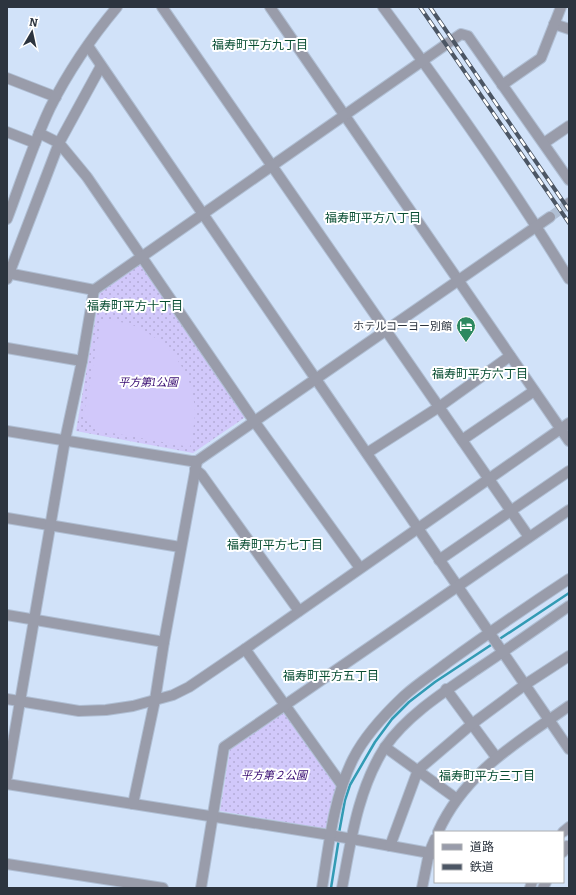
<svg xmlns="http://www.w3.org/2000/svg" width="576" height="895" font-family="Bitter,'Noto Sans JP',serif">
  <defs>
    <pattern id="grass-dots" width="8" height="8" patternUnits="userSpaceOnUse"><rect width="8" height="8" fill="#d1c8fa"/><path d="M2 2h.1M6 6h.1" fill="none" stroke="#b4acd7" stroke-width="1.8" stroke-linecap="round"/></pattern>
  </defs>
  <rect width="100%" height="100%" fill="#d1e2f9"/>
  <g fill="url(#grass-dots)">
    <polygon points="141,263 247,416 193,453 76,431 100,292"/>
    <polygon points="285,712 338,786 332,804 326,829 220,811 230,749"/>
  </g>
  <path fill="#d1c8fa" d="M102,319C113,321 126,322 137,327C171,344 193,372 195,411C195,423 192,435 190,447L96,430L87,422L84,413Z"/>
  <g fill="none" stroke-linecap="round" stroke-linejoin="round">
    <g stroke="#329bb4" stroke-width="2.5">
      <polyline points="498,640 569,593"/>
      <polyline points="339,833 345,800 350,785 375,742 392,719 409,702 435,682 494,643"/>
      <polyline points="331,888 339,838"/>
    </g>
    <polyline stroke="#b0bfd4" stroke-width="10" stroke-dasharray="10 5" stroke-linecap="butt" points="550,217 568,204"/>
    <g stroke="#b0bfd4" stroke-width="12">
      <g id="minor">
        <polyline points="162,7 529,537"/>
        <polyline points="270,7 569,441"/>
        <path d="M383,7C448,95 512,185 569,279"/>
        <polyline points="554,24 569,29"/>
        <path d="M88,46C247,281 410,514 569,749"/>
        <polyline points="7,78 56,97"/>
        <polyline points="502,85 541,58 561,7"/>
        <polyline points="7,132 35,143"/>
        <polyline points="39,133 59,143 87,177 254,421 360,568"/>
        <polyline points="544,143 569,126"/>
        <polyline points="568,204 569,203"/>
        <path d="M7,219C21,182 33,144 50,108C68,72 91,38 117,7"/>
        <polyline points="7,273 94,290 461,34 468,36 569,180"/>
        <polyline points="7,279 59,143 101,66"/>
        <polyline points="7,348 82,361"/>
        <polyline points="7,431 191,461 197,461 550,217"/>
        <polyline points="462,440 534,391"/>
        <polyline points="367,453 439,407 510,356"/>
        <polyline points="195,469 201,474 299,611"/>
        <polyline points="7,518 180,547"/>
        <polyline points="439,560 569,471"/>
        <polyline points="7,615 164,642"/>
        <polyline points="245,649 342,785"/>
        <polyline points="446,689 496,757"/>
        <polyline points="7,699 79,711 106,710 133,706 173,695 189,687 245,649 569,423"/>
        <polyline points="385,747 457,799"/>
        <polyline points="7,777 65,440 82,361 94,290"/>
        <polyline points="7,784 330,835 435,854"/>
        <polyline points="133,804 155,700 164,642 197,461"/>
        <path d="M438,832C465,772 518,742 569,706"/>
        <polyline points="563,832 569,827"/>
        <polyline points="390,846 418,770 472,724 526,684 569,656"/>
        <polyline points="563,852 567,846 569,849"/>
        <polyline points="7,864 163,888"/>
        <polyline points="201,888 224,747 569,510"/>
        <path d="M322,888C329,845 333,799 353,759C364,737 386,713 404,696C417,684 433,674 447,663C487,634 528,606 569,579"/>
        <path d="M342,888C351,840 358,789 385,747C408,714 447,690 479,668C509,648 539,627 569,606"/>
        <polyline points="422,888 429,853 435,839"/>
        <polyline points="530,888 532,882"/>
        <polyline points="543,888 546,882"/>
      </g>
    </g>
    <use href="#minor" stroke="#999caa" stroke-width="10"/>
    <g stroke="#4c5664" stroke-width="4">
      <g id="rail">
        <polyline points="420,7 569,223"/>
        <polyline points="430,7 569,210"/>
      </g>
    </g>
    <use href="#rail" stroke="#fff" stroke-width="2.5" stroke-dasharray="8" stroke-linecap="butt"/>
  </g>
  <defs>
    <g id="hotel-pin" transform="scale(1)"><path d="M0 17L-7.5 6A9.5 9.5 0 1 1 7.5 6Z" fill="#2d8960" stroke="#fff"/><path d="M-6-4.5h1.5V1H6V5H4.5V3h-9V5H-6ZM-4 0a1.8 1.8 0 1 1 3.6 0ZM.5 0V-2.5h3Q6-2.5 6 0Z" fill="#fff"/></g>
  </defs>
  <g fill-rule="evenodd">
    <use href="#hotel-pin" x="466" y="326"/>
  </g>
  <g text-anchor="middle" dominant-baseline="central" stroke-width="4" stroke-linejoin="round" paint-order="stroke">
    <g font-size="11" fill="#2c343f" stroke="#fff" text-anchor="end">
      <text x="452" y="326">ホテルコーヨー別館</text>
    </g>
    <g font-size="11" font-style="italic" fill="#360971" stroke="#fff">
      <text x="148" y="382">平方第1公園</text>
      <text x="274" y="775">平方第２公園</text>
    </g>
    <g font-size="12" fill="#094e33" stroke="#fff">
      <text x="260" y="45">福寿町平方九丁目</text>
      <text x="373" y="218">福寿町平方八丁目</text>
      <text x="135" y="306">福寿町平方十丁目</text>
      <text x="480" y="374">福寿町平方六丁目</text>
      <text x="275" y="545">福寿町平方七丁目</text>
      <text x="331" y="676">福寿町平方五丁目</text>
      <text x="487" y="776">福寿町平方三丁目</text>
    </g>
  </g>
  <rect width="576" height="895" fill="none" stroke="#2c343f" stroke-width="16"/>
  <rect x="434" y="831" width="130" height="52" fill="#ffffff" stroke="#abaeb2"/>
  <rect x="442" y="844" width="20" height="6" fill="#999caa" stroke="#abaeb2"/>
  <text x="470" y="851" font-size="12" fill="#2c343f">道路</text>
  <rect x="442" y="864" width="20" height="6" fill="#4c5664" stroke="#abaeb2"/>
  <text x="470" y="871" font-size="12" fill="#2c343f">鉄道</text>
  <g transform="translate(32 32) rotate(9)" stroke="#ffffff" stroke-width="3" paint-order="stroke">
  <path d="M0-3L7 15L0 10L-7 15Z" fill="#2c343f"/>
  <text y="-6" font-size="11" font-weight="bold" text-anchor="middle" fill="#2c343f">N</text>
  </g>
</svg>
